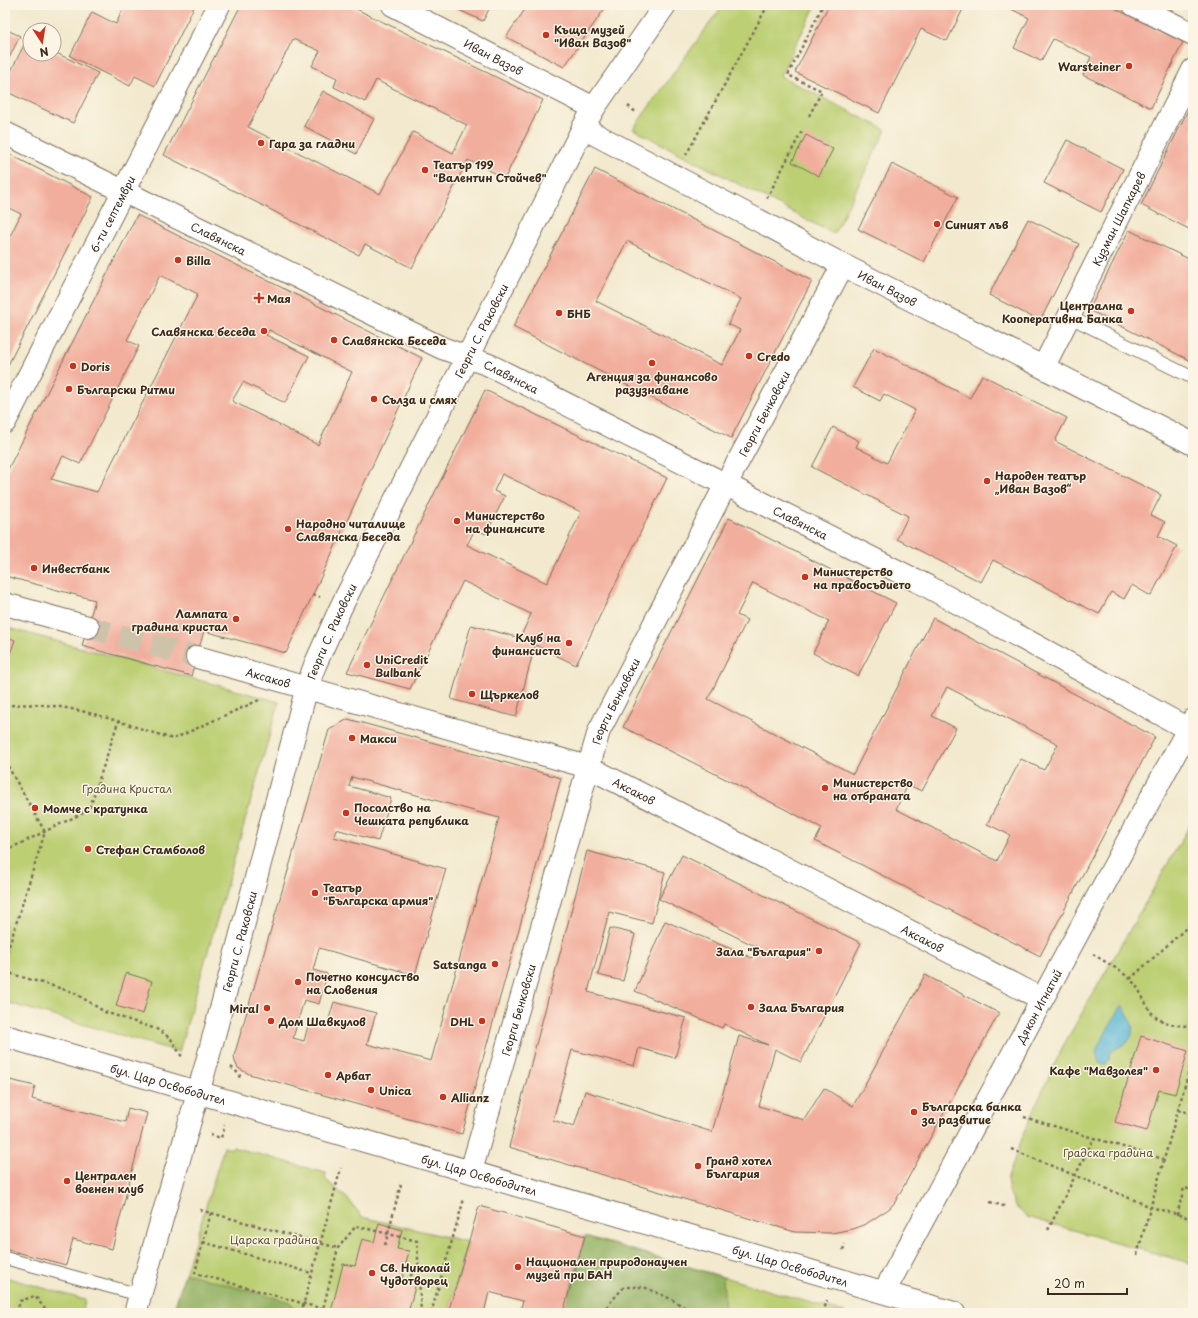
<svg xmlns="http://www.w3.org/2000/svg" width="1198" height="1318" font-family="'Playpen Sans',sans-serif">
  <rect width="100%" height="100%" fill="#fcf5e5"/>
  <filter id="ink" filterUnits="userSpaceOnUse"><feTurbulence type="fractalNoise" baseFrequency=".025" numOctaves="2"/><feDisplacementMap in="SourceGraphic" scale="8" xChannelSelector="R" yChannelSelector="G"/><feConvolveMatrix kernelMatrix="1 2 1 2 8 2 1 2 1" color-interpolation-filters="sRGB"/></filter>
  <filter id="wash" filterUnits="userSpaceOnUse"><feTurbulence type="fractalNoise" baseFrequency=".012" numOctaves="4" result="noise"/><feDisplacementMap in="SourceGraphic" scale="16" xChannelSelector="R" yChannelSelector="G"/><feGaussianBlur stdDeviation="0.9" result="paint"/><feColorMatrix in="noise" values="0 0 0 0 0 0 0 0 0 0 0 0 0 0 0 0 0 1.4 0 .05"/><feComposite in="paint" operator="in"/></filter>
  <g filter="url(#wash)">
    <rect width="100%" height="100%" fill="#f2e9ce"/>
    <g fill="#bccf73" stroke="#7c7c48">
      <polygon points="723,5 816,5 780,76 886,130 834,234 633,129"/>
      <polygon points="5,627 279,702 179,1052 5,1002"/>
      <polygon points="1193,820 1193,1264 1027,1217 1015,1206 1009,1192 1007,1179 1027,1125 1063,1046"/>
      <polygon points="224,1147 232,1149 233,1147 326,1173 325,1179 349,1200 362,1217 468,1242 448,1313 173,1313"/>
      <polygon points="585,1236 845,1313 563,1313"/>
      <polygon points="5,1277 85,1300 82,1313 5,1313"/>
    </g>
    <g fill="#95b265" stroke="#686e42">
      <polygon points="585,1236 723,1277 725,1313 563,1313"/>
      <polygon points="185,1273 290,1302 296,1311 315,1310 323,1313 173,1313"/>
    </g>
    <path fill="#58b6d6" stroke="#4a707a" d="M1122,1005C1129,1015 1138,1031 1128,1041C1123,1046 1116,1048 1111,1052L1109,1060L1106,1064L1099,1063L1096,1052L1099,1044Z"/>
    <g id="blocks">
      <g fill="#f2ae9d" fill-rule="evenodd">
        <polygon points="125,5 195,5 155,86 135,76 130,86 70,56 92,12 116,24"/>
        <path d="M241,5H348L543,100L505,178L468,160L412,268L365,244L359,255L164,155ZM293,39L320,51L312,66L337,78L334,87L365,102L376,80L467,125L453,153L413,132L380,194L248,127Z"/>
        <polygon points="448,5 491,5 483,21"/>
        <polygon points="528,5 607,5 564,67 506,37"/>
        <polygon points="829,5 965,5 947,41 921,29 879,113 795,72"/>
        <polygon points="1003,5 1108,5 1183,42 1151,108 1083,75 1091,57 1053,39 1041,61 1014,48 1029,18"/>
        <polygon points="5,29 20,36 5,66"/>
        <polygon points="27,39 30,40 30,54 54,54 54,52 98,73 73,123 5,91 5,83"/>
        <polygon points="323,91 374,119 356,154 304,126"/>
        <polygon points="1193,100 1193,221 1189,229 1141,205"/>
        <polygon points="806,135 833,149 819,176 792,162"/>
        <polygon points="1067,140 1123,169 1101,212 1044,183"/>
        <polygon points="5,152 93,197 5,371 5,246 21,214 5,206"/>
        <polygon points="892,164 958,197 924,262 858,229"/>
        <path d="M595,169L812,281L731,438L513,327ZM627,241L741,299L728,324L740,330L722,365L596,301Z"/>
        <path d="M137,215L422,358L286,653L204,631L191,676L82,646L95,600L5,576V475ZM160,275L198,294L97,492L51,479L63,456L80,464L139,346L127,340ZM269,330L352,372L318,445L232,401L243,382L285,403L309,356L266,335Z"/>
        <polygon points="1028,219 1079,244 1040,321 989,295"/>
        <polygon points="1129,230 1193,261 1193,362 1089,310"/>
        <polygon points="874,348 970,398 982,375 1067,418 1055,441 1161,495 1151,515 1165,522 1158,536 1177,546 1151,596 1132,585 1124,599 1111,592 1099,614 993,560 981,582 897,539 908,516 812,467 833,427 859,441 856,447 887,463 915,410 884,394 880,401 853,387"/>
        <path d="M485,390L667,478L576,665L535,645L516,717L451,699L471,625L520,638L531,614L463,581L410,689L347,672ZM502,474L581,512L547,583L467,545L475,529L486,534L505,496L494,491Z"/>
        <path d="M729,518L896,603L858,676L813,653L829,621L753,583L737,615L747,620L708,699L853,774L933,618L1155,737L1040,956L815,841L822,828L623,727ZM947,687L1058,744L1044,770L1021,759L987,824L1010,835L997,861L896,809L908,785L922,791L956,728L932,716Z"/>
        <polygon points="5,636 15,640 5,667"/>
        <path d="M348,719L561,778L462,1134L249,1074L238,1068L235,1062L234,1056L329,730ZM352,777L499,818L431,1061L367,1044L376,1013L334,1002L327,1026L309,1022L304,1041L293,1038L304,1000L319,1004L327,974L313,970L319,948L415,975L446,869L334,837L336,829L378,841L391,798L349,786Z"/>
        <polygon points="587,851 665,872 652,923 609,912 588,992 686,1018 675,1058 639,1048 634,1066 572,1050 553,1120 574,1127 585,1091 712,1132 739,1036 768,1045 724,1024 722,1028 635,991 665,921 752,958 757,947 659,899 682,855 861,943 801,1062 775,1049 759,1106 804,1120 824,1088 853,1106 925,975 999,1013 895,1202 890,1208 866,1224 852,1229 832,1233 795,1232 509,1147"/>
        <polygon points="610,928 635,934 623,981 598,975"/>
        <polygon points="126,973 152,981 143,1014 116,1006"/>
        <polygon points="1141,1036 1188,1051 1175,1094 1159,1090 1147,1131 1115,1122"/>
        <polygon points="10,1080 35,1086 32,1099 125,1122 128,1108 147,1113 112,1249 73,1239 66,1265 5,1249 5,1100"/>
        <polygon points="479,1206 585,1236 563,1313 519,1313 523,1301 489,1292 484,1313 448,1313"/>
        <polygon points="379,1223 402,1230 397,1249 409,1251 402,1280 416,1283 408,1313 331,1312 343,1264 355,1266 362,1239 374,1242"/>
      </g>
    </g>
  </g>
  <g filter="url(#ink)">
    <use href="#blocks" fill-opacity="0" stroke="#7b6d5c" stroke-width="1"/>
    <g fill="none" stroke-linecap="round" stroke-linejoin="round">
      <polyline stroke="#cdc3ab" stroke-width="22" stroke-dasharray="22 11" stroke-linecap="butt" points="88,627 197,657"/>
      <g stroke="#7b6d5c" stroke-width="14">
        <g id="lane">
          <polyline points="1068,316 1193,378"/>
          <polyline points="5,1258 140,1295"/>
        </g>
      </g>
      <g stroke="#7b6d5c" stroke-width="24">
        <g id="street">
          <path id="s1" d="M393,5L594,108"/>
          <polyline points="1134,5 1193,34"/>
          <path id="s2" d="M583,128L843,265L1193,444"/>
          <path id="s3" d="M5,133L442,348L489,365L927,586L1188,729"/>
          <path id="s4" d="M1044,366L1193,70"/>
          <path id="s5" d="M5,422L219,5"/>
          <polyline points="5,604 88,627"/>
          <path id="s6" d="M197,657L588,767L1042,999"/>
          <path id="s7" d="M471,1171L599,731L726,484L843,265"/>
          <path id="s8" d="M884,1292L1193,720"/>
        </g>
      </g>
      <g stroke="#7b6d5c" stroke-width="24">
        <g id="secondary">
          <path id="s9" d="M5,1036L954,1313"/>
          <path id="s10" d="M135,1313L206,1065L307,687L315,665L341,607L583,128L594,108L665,5"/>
        </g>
      </g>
      <g stroke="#7b6d5c" stroke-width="2.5" stroke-dasharray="3 3" stroke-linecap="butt">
        <polyline points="628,106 637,113"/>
        <polyline points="809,116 822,91 788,75 823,5"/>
        <polyline points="686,155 768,5"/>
        <polyline points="767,198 803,129"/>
        <polyline points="313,595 320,597"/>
        <path d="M5,706C62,698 118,722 173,739L259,700"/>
        <polyline points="5,761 45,832 5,959"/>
        <polyline points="5,851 89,810 118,722"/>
        <path d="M1093,954C1105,962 1119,969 1129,978C1139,987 1143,999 1149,1009C1157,1024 1178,1026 1193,1026"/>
        <polyline points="5,972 73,992 105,1012 159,1030 171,1039 182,1057"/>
        <polyline points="1130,979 1193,922"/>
        <polyline points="231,1067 240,1075 238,1079"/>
        <polyline points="1178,1110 1193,1114"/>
        <polyline points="1024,1117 1163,1159"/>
        <polyline points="210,1135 221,1138 225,1125"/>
        <polyline points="1011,1149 1151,1207 1193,1219"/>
        <polyline points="990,1202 1007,1207"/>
        <polyline points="200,1210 338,1248"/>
        <polyline points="211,1213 203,1242 311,1273"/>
        <polyline points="1177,1215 1184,1188 1193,1190"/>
        <polyline points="1048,1230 1094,1138"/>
        <polyline points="203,1242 195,1273 323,1309"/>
        <polyline points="385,1245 401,1184"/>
        <polyline points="843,1250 845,1244"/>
        <polyline points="1137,1255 1193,1057"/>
        <polyline points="407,1281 418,1265"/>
        <polyline points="17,1313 20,1301 35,1296 45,1309 44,1313"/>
        <polyline points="301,1313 341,1168"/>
        <polyline points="324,1313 323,1309 338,1248 356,1226 417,1241 421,1313"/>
        <polyline points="431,1313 464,1199"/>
        <polyline points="604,1313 607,1306 624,1287 644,1287 671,1299 694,1313"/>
        <polyline points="823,1313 827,1300"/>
      </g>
      <use href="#lane" stroke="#fff" stroke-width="12"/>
      <use href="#street" stroke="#fff" stroke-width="22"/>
      <use href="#secondary" stroke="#fff" stroke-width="22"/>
    </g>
  </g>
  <g fill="#c8321e" stroke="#fcf5e5" stroke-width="1.5">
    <circle cx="546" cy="35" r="4"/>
    <circle cx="1129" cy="66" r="4"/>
    <circle cx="261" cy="143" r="4"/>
    <circle cx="425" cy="170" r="4"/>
    <circle cx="937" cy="224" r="4"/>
    <circle cx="178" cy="260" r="4"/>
    <path d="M257 292h4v4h4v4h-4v4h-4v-4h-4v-4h4z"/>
    <circle cx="1131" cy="311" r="4"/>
    <circle cx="559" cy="313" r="4"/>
    <circle cx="264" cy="331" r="4"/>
    <circle cx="334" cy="340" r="4"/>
    <circle cx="749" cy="356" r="4"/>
    <circle cx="652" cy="363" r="4"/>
    <circle cx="73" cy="366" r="4"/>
    <circle cx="69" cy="389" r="4"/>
    <circle cx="374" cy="399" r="4"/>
    <circle cx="987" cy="481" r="4"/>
    <circle cx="457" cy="521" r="4"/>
    <circle cx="288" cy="529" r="4"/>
    <circle cx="34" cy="568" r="4"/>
    <circle cx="805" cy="577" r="4"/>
    <circle cx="236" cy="619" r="4"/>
    <circle cx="569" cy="643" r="4"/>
    <circle cx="367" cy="665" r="4"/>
    <circle cx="472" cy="694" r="4"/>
    <circle cx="352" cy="738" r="4"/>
    <circle cx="825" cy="788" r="4"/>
    <circle cx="35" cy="808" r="4"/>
    <circle cx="346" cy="813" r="4"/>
    <circle cx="88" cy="849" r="4"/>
    <circle cx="315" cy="893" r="4"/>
    <circle cx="819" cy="951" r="4"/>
    <circle cx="495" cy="964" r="4"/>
    <circle cx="298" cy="982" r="4"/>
    <circle cx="751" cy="1007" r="4"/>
    <circle cx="267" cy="1008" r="4"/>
    <circle cx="271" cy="1021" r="4"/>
    <circle cx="482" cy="1021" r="4"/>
    <circle cx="1156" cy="1070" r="4"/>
    <circle cx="328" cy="1075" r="4"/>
    <circle cx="371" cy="1090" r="4"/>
    <circle cx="443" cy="1097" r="4"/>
    <circle cx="914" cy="1112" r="4"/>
    <circle cx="698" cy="1166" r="4"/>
    <circle cx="67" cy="1181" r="4"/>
    <circle cx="518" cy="1267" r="4"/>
    <circle cx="372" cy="1273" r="4"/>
  </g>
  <g text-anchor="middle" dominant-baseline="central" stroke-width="3" stroke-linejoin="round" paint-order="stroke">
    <g font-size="11" font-weight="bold" fill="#3b2a1e" stroke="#fcf5e5" text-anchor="start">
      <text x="554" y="29">Къща музей<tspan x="554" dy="13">"Иван Вазов"</tspan></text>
      <text x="1121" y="66" text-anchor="end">Warsteiner</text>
      <text x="269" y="143">Гара за гладни</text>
      <text x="433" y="164">Театър 199<tspan x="433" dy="13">"Валентин Стойчев"</tspan></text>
      <text x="945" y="224">Синият лъв</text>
      <text x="186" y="260">Billa</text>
      <text x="267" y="298">Мая</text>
      <text x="1123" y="305" text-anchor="end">Централна<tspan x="1123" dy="13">Кооперативна Банка</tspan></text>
      <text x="567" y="313">БНБ</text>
      <text x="256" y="331" text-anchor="end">Славянска беседа</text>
      <text x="342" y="340">Славянска Беседа</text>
      <text x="757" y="356">Credo</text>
      <text x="81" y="366">Doris</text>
      <text x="652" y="376" text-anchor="middle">Агенция за финансово<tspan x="652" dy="13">разузнаване</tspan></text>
      <text x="77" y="389">Български Ритми</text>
      <text x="382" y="399">Сълза и смях</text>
      <text x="995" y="475">Народен театър<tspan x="995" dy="13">„Иван Вазов“</tspan></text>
      <text x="465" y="515">Министерство<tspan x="465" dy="13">на финансите</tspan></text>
      <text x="296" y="523">Народно читалище<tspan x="296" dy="13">Славянска Беседа</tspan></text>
      <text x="42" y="568">Инвестбанк</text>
      <text x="813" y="571">Министерство<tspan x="813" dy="13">на правосъдието</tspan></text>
      <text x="228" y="613" text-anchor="end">Лампата<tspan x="228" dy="13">градина кристал</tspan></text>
      <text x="561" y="637" text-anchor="end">Клуб на<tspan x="561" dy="13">финансиста</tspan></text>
      <text x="375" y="659">UniCredit<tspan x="375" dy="13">Bulbank</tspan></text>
      <text x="480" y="694">Щъркелов</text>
      <text x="360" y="738">Макси</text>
      <text x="833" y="782">Министерство<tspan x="833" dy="13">на отбраната</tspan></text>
      <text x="354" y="807">Посолство на<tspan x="354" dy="13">Чешката република</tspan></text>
      <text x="43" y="808">Mомче с кратунка</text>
      <text x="96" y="849">Стефан Стамболов</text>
      <text x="323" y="887">Театър<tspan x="323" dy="13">"Българска армия"</tspan></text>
      <text x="811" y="951" text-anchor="end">Зала "България"</text>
      <text x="487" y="964" text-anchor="end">Satsanga</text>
      <text x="306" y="976">Почетно консулство<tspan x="306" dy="13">на Словения</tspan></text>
      <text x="759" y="1007">Зала България</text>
      <text x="259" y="1008" text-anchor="end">Miral</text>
      <text x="279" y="1021">Дом Шавкулов</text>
      <text x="474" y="1021" text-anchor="end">DHL</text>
      <text x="1148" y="1070" text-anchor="end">Кафе "Мавзолея"</text>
      <text x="336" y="1075">Арбат</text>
      <text x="379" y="1090">Unica</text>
      <text x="451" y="1097">Allianz</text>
      <text x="922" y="1106">Българска банка<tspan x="922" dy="13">за развитие</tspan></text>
      <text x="706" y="1160">Гранд хотел<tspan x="706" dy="13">България</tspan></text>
      <text x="75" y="1175">Централен<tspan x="75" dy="13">военен клуб</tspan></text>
      <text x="526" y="1261">Национален природонаучен<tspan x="526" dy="13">музей при БАН</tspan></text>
      <text x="380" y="1267">Св. Николай<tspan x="380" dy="13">Чудотворец</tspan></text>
    </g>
    <g font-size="11" fill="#3b2a1e" stroke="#fcf5e5">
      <text stroke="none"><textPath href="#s1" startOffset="113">Иван Вазов</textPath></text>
      <text stroke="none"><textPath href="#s5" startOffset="234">6-ти септември</textPath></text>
      <text stroke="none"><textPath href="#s4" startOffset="165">Кузман Шапкарев</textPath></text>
      <text stroke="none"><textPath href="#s3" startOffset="238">Славянска</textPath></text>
      <text stroke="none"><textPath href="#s2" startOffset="344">Иван Вазов</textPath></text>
      <text stroke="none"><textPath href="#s10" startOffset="1046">Георги С. Раковски</textPath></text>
      <text stroke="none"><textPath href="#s3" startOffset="562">Славянска</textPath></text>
      <text stroke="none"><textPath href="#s7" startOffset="816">Георги Бенковски</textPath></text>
      <text stroke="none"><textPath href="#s3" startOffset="886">Славянска</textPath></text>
      <text stroke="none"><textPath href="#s10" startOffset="710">Георги С. Раковски</textPath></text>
      <text stroke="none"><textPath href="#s6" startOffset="74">Аксаков</textPath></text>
      <text stroke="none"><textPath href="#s7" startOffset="492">Георги Бенковски</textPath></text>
      <text stroke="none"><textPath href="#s6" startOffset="458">Аксаков</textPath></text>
      <text stroke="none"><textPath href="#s6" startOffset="782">Аксаков</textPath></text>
      <text stroke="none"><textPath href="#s10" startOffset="386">Георги С. Раковски</textPath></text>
      <text stroke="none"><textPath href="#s8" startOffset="325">Дякон Игнатий</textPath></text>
      <text stroke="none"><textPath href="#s7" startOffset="168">Георги Бенковски</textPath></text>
      <text stroke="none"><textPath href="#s9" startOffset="170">бул. Цар Освободител</textPath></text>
      <text stroke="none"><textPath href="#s9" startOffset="494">бул. Цар Освободител</textPath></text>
      <text stroke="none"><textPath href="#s9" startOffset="818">бул. Цар Освободител</textPath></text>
    </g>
    <g font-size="11" fill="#5b5333" stroke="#fcf5e5">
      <text x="127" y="788">Градина Кристал</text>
      <text x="1108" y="1152">Градска градина</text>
      <text x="274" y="1239">Царска градина</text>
    </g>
  </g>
  <rect width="1198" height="1318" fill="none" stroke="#fcf5e5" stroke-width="20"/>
  <g transform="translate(42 42) rotate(168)"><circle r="19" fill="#fcf5e5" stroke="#afa495"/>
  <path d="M0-3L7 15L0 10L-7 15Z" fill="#c8321e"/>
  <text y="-6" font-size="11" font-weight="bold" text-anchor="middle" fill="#3b2a1e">N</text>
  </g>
  <path d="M1048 1288v6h79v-6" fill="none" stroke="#3b2a1e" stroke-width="2"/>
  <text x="1054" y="1288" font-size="12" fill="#3b2a1e" stroke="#fcf5e5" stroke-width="3" paint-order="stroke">20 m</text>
</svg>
